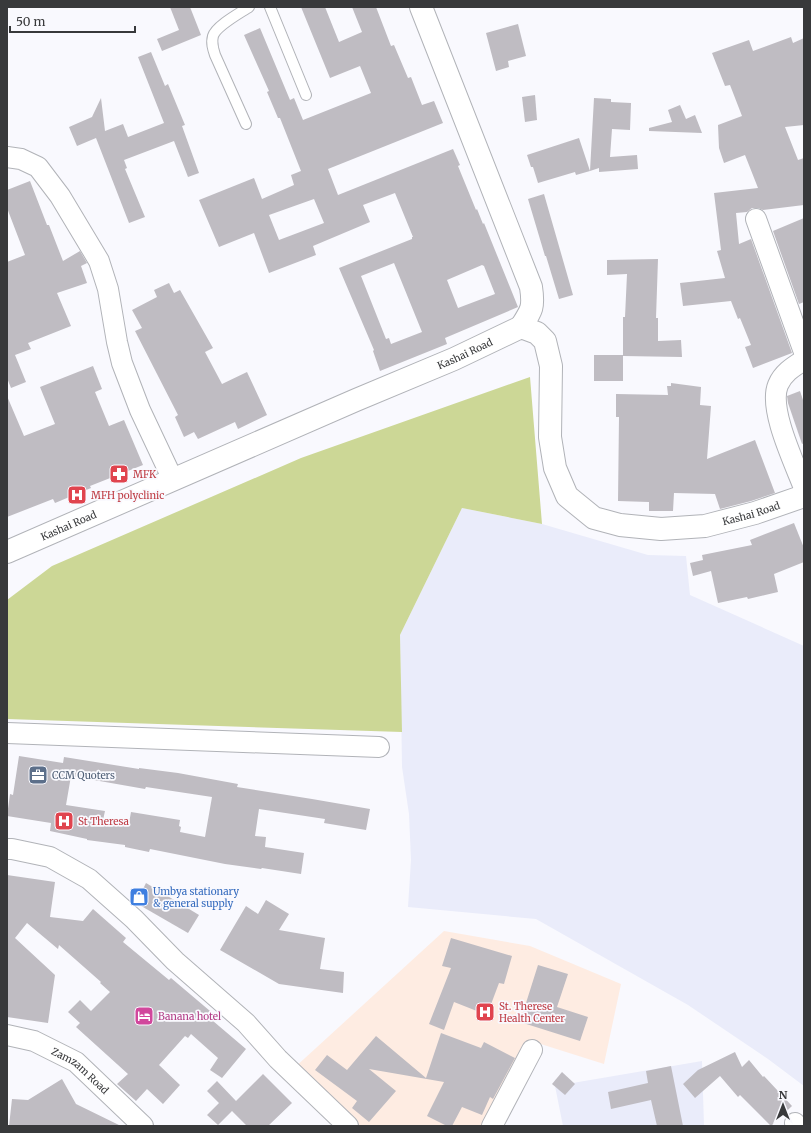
<svg xmlns="http://www.w3.org/2000/svg" width="811" height="1133" font-family="Merriweather,serif">
  <rect width="100%" height="100%" fill="#f9f9fe"/>
  <g fill="#eaecfa">
    <polygon points="462,508 542,524 648,555 686,556 690,595 804,646 804,1086 768,1059 688,1005 536,919 408,907 411,860 409,814 402,767 400,635"/>
    <polygon points="702,1061 704,1126 563,1126 555,1086"/>
  </g>
  <polygon fill="#feece2" points="444,931 530,946 621,984 604,1064 528,1040 499,1103 486,1126 355,1126 293,1069"/>
  <polygon fill="#ccd796" points="530,377 542,524 462,508 400,635 402,732 7,719 7,600 52,566 301,458"/>
  <g fill="#bfbcc2" fill-rule="evenodd">
    <polygon points="170,7 190,7 201,35 162,51 157,39 179,30"/>
    <path d="M301,7H325L339,42L362,32L352,7H376L391,46L394,45L408,78L411,77L422,105L434,101L443,123L328,169L338,195L453,149L460,165L458,166L476,210L477,209L483,224L484,223L518,307L445,338L447,344L380,371L373,351L374,350L339,268L412,239V237H413L395,193L363,205L370,222L313,246L316,255L269,273L254,233L219,247L199,200L254,178L262,199L294,185L291,175L301,171L280,118H278L267,92L269,91L244,35L260,28L290,100L294,98L303,120L371,93L360,66L330,78ZM314,199L324,223L279,240L269,215ZM394,263L422,332L391,344L389,338L386,339L361,276ZM482,265L484,266L495,294L458,308L447,280Z"/>
    <polygon points="518,24 526,56 508,61 509,67 496,71 486,33"/>
    <polygon points="791,37 793,43 804,38 804,125 785,127 798,160 804,158 804,205 763,210 758,208 752,208 747,212 736,213 739,244 751,239 792,353 753,368 745,347 751,345 740,318 738,319 731,301 683,306 680,283 725,278 717,251 721,250 714,193 758,188 745,155 724,163 719,148 718,125 742,116 730,85 725,86 712,53 749,40 753,51"/>
    <polygon points="151,52 165,86 168,84 185,125 182,126 199,173 188,177 174,141 124,160 127,168 125,169 145,217 129,223 96,138 77,146 69,127 92,117 101,98 105,131 123,124 128,137 164,123 138,57"/>
    <polygon points="535,95 537,120 525,122 522,97"/>
    <polygon points="594,98 611,99 611,102 631,103 630,130 612,129 610,157 637,155 638,169 599,172 599,168 590,171"/>
    <polygon points="680,105 686,119 695,115 702,133 649,131 649,128 672,122 668,110"/>
    <polygon points="579,138 590,171 576,175 575,172 538,183 533,167 531,167 527,155"/>
    <polygon points="30,181 47,225 49,225 63,261 80,251 87,263 81,266 87,283 57,293 71,326 28,343 31,349 15,355 26,382 11,388 7,378 7,262 25,255 7,208 7,190"/>
    <polygon points="544,194 573,295 559,299 546,256 545,256 528,199"/>
    <polygon points="804,218 804,302 799,304 773,231"/>
    <polygon points="658,259 656,318 658,318 658,341 681,340 682,357 623,356 623,317 625,317 627,274 607,275 607,260"/>
    <polygon points="169,283 174,293 180,290 213,348 205,352 222,384 247,372 267,415 238,429 235,422 198,439 194,432 184,437 175,417 178,415 135,331 142,328 132,310 157,297 154,290"/>
    <rect x="594" y="355" width="29" height="26"/>
    <polygon points="93,366 102,389 95,392 109,426 124,420 143,465 90,486 91,488 55,503 53,499 7,517 7,396 24,436 55,424 40,387"/>
    <polygon points="671,383 701,387 700,405 711,406 707,459 755,440 775,493 751,501 720,509 715,494 674,493 673,511 649,511 649,502 618,501 619,417 616,417 616,394 668,395 667,386 671,386"/>
    <polygon points="800,391 804,403 804,443 802,444 788,403 787,396"/>
    <polygon points="794,523 804,548 804,562 774,574 778,592 748,599 747,597 718,603 711,571 693,576 690,563 703,560 702,555 752,545 750,540"/>
    <path d="M19,756L63,763L64,757L139,769V768L178,773L238,784L237,787L312,799L370,809L366,830L324,823L325,819L259,809L255,836L266,837L265,847L304,853L301,874L262,868L261,869L225,864L150,849L149,852L125,847V845L87,840V839L50,831L51,823L7,816L10,794L13,795ZM71,776L145,789L146,787L212,797L205,837L180,832L181,827L179,826L180,820L131,812L129,823L103,820L105,811L66,805Z"/>
    <polygon points="7,875 55,882 50,917 83,921 93,909 126,938 123,942 169,980 171,978 210,1011 206,1015 246,1049 222,1078 210,1070 218,1058 191,1034 188,1038 185,1036 159,1065 180,1085 163,1104 147,1089 136,1101 117,1084 128,1074 76,1027 80,1023 68,1012 80,1000 91,1011 110,992 100,983 101,982 59,945 58,949 27,923 15,938 55,975 48,1023 7,1017"/>
    <polygon points="146,883 199,915 188,933 136,903"/>
    <polygon points="266,900 289,914 279,930 325,938 320,969 344,972 343,993 279,984 220,950 246,906 258,914"/>
    <polygon points="451,938 512,956 504,984 499,983 487,1015 454,1002 444,1030 429,1024 451,968 442,966"/>
    <polygon points="538,965 568,974 557,1007 588,1017 580,1041 520,1022"/>
    <polygon points="441,1033 481,1048 484,1042 515,1058 493,1099 490,1097 482,1115 462,1107 452,1126 447,1126 427,1116 444,1082 369,1069 396,1091 369,1122 352,1108 357,1101 315,1070 327,1055 347,1070 376,1036 426,1078"/>
    <polygon points="735,1052 742,1067 749,1060 763,1077 764,1076 792,1106 771,1126 740,1095 738,1097 720,1076 695,1098 683,1084 698,1070"/>
    <polygon points="671,1066 683,1126 657,1126 651,1100 611,1109 608,1092 648,1083 646,1071"/>
    <polygon points="562,1072 575,1084 565,1095 552,1084"/>
    <polygon points="263,1074 292,1103 268,1126 247,1126 232,1111 218,1125 207,1115 219,1103 207,1091 217,1081 236,1101"/>
    <polygon points="62,1079 76,1104 121,1126 9,1126 12,1099 28,1100"/>
  </g>
  <g fill="none" stroke-linecap="round" stroke-linejoin="round">
    <g stroke="#b1b3b8" stroke-width="12">
      <g id="service">
        <polyline points="270,7 306,95"/>
        <path d="M246,124L215,55C213,49 211,43 213,36C216,26 240,13 249,7"/>
      </g>
    </g>
    <g stroke="#b1b3b8" stroke-width="22">
      <g id="minor">
        <polyline points="7,157 21,159 38,167 60,196 99,261 108,289 117,342 122,363 140,410 173,480"/>
        <polyline points="756,219 804,352"/>
        <path d="M804,360C793,367 783,373 778,385C768,409 795,464 804,488"/>
        <polyline points="7,733 379,747"/>
        <polyline points="7,849 12,849 50,857 89,879 134,919 175,961 246,1023 278,1059 348,1126"/>
        <path id="s1" d="M7,1035L34,1041L76,1062L143,1126"/>
        <polyline points="795,1123 796,1126"/>
        <polyline points="492,1126 532,1050"/>
      </g>
    </g>
    <g stroke="#b1b3b8" stroke-width="24">
      <g id="tertiary">
        <path d="M421,7L531,287C534,307 532,310 521,327"/>
        <path id="s2" d="M7,552L356,400L454,359L521,327L537,333L545,341L551,366L550,437L555,468L567,496L594,518L620,525L661,529L705,526L755,513L804,496"/>
      </g>
    </g>
    <use href="#service" stroke="#fff" stroke-width="10"/>
    <use href="#minor" stroke="#fff" stroke-width="20"/>
    <use href="#tertiary" stroke="#fff" stroke-width="22"/>
  </g>
  <defs>
    <g id="pharmacy-square" transform="scale(1)"><rect x="-9" y="-9" width="18" height="18" rx="4" fill="#e0444e" stroke="#f9f9fe"/><path d="M-2-6h4v4h4v4h-4v4h-4v-4h-4v-4h4Z" fill="#fff"/></g>
    <g id="hospital-square" transform="scale(1)"><rect x="-9" y="-9" width="18" height="18" rx="4" fill="#e0444e" stroke="#f9f9fe"/><path d="M-5-5h3v3.5h4V-5h3V5h-3V1.5h-4V5h-3Z" fill="#fff"/></g>
    <g id="office-square" transform="scale(1)"><rect x="-9" y="-9" width="18" height="18" rx="4" fill="#5c6f8a" stroke="#f9f9fe"/><path d="M-6-3h4V-5.5h4V-3h4V5H-6ZM-1-4.5V-3h2v-1.5ZM-6 0V1H6V0Z" fill="#fff"/></g>
    <g id="shop-square" transform="scale(1)"><rect x="-9" y="-9" width="18" height="18" rx="4" fill="#3f7fe0" stroke="#f9f9fe"/><path d="M-5-2.5h2.3a2.7 3.5 0 0 1 5.4 0H5L5.5 6h-11ZM-1.5-2.5h3a1.5 2.3 0 0 0-3 0Z" fill="#fff"/></g>
    <g id="hotel-square" transform="scale(1)"><rect x="-9" y="-9" width="18" height="18" rx="4" fill="#d1479c" stroke="#f9f9fe"/><path d="M-6-4.5h1.5V1H6V5H4.5V3h-9V5H-6ZM-4 0a1.8 1.8 0 1 1 3.6 0ZM.5 0V-2.5h3Q6-2.5 6 0Z" fill="#fff"/></g>
  </defs>
  <g fill-rule="evenodd">
    <use href="#pharmacy-square" x="119" y="474"/>
    <use href="#hospital-square" x="77" y="495"/>
    <use href="#office-square" x="38" y="775"/>
    <use href="#hospital-square" x="64" y="821"/>
    <use href="#shop-square" x="139" y="897"/>
    <use href="#hospital-square" x="485" y="1012"/>
    <use href="#hotel-square" x="144" y="1016"/>
  </g>
  <g text-anchor="middle" dominant-baseline="central" stroke-width="3.5" stroke-linejoin="round" paint-order="stroke">
    <g font-size="10" fill="#38393b" stroke="#f9f9fe">
      <text stroke="none"><textPath href="#s2" startOffset="499">Kashai Road</textPath></text>
      <text stroke="none"><textPath href="#s2" startOffset="943">Kashai Road</textPath></text>
      <text stroke="none"><textPath href="#s2" startOffset="67">Kashai Road</textPath></text>
      <text stroke="none"><textPath href="#s1" startOffset="83">Zamzam Road</textPath></text>
    </g>
    <g font-size="10" fill="#be3a42" stroke="#f9f9fe" text-anchor="start">
      <text x="133" y="474">MFK</text>
      <text x="91" y="495">MFH polyclinic</text>
      <text x="78" y="821">St Theresa</text>
      <text x="499" y="1006">St. Therese<tspan x="499" dy="12">Health Center</tspan></text>
    </g>
    <g font-size="10" fill="#4e5e75" stroke="#f9f9fe" text-anchor="start">
      <text x="52" y="775">CCM Quoters</text>
    </g>
    <g font-size="10" fill="#366cbe" stroke="#f9f9fe" text-anchor="start">
      <text x="153" y="891">Umbya stationary<tspan x="153" dy="12">&amp; general supply</tspan></text>
    </g>
    <g font-size="10" fill="#b23c85" stroke="#f9f9fe" text-anchor="start">
      <text x="158" y="1016">Banana hotel</text>
    </g>
  </g>
  <rect width="811" height="1133" fill="none" stroke="#38393b" stroke-width="16"/>
  <g transform="translate(783 1105)" stroke="#f9f9fe" stroke-width="3" paint-order="stroke">
  <path d="M0-3L7 15L0 10L-7 15Z" fill="#38393b"/>
  <text y="-6" font-size="11" font-weight="bold" text-anchor="middle" fill="#38393b">N</text>
  </g>
  <path d="M10 26v6h125v-6" fill="none" stroke="#38393b" stroke-width="2"/>
  <text x="16" y="26" font-size="12" fill="#38393b" stroke="#f9f9fe" stroke-width="3" paint-order="stroke">50 m</text>
</svg>
